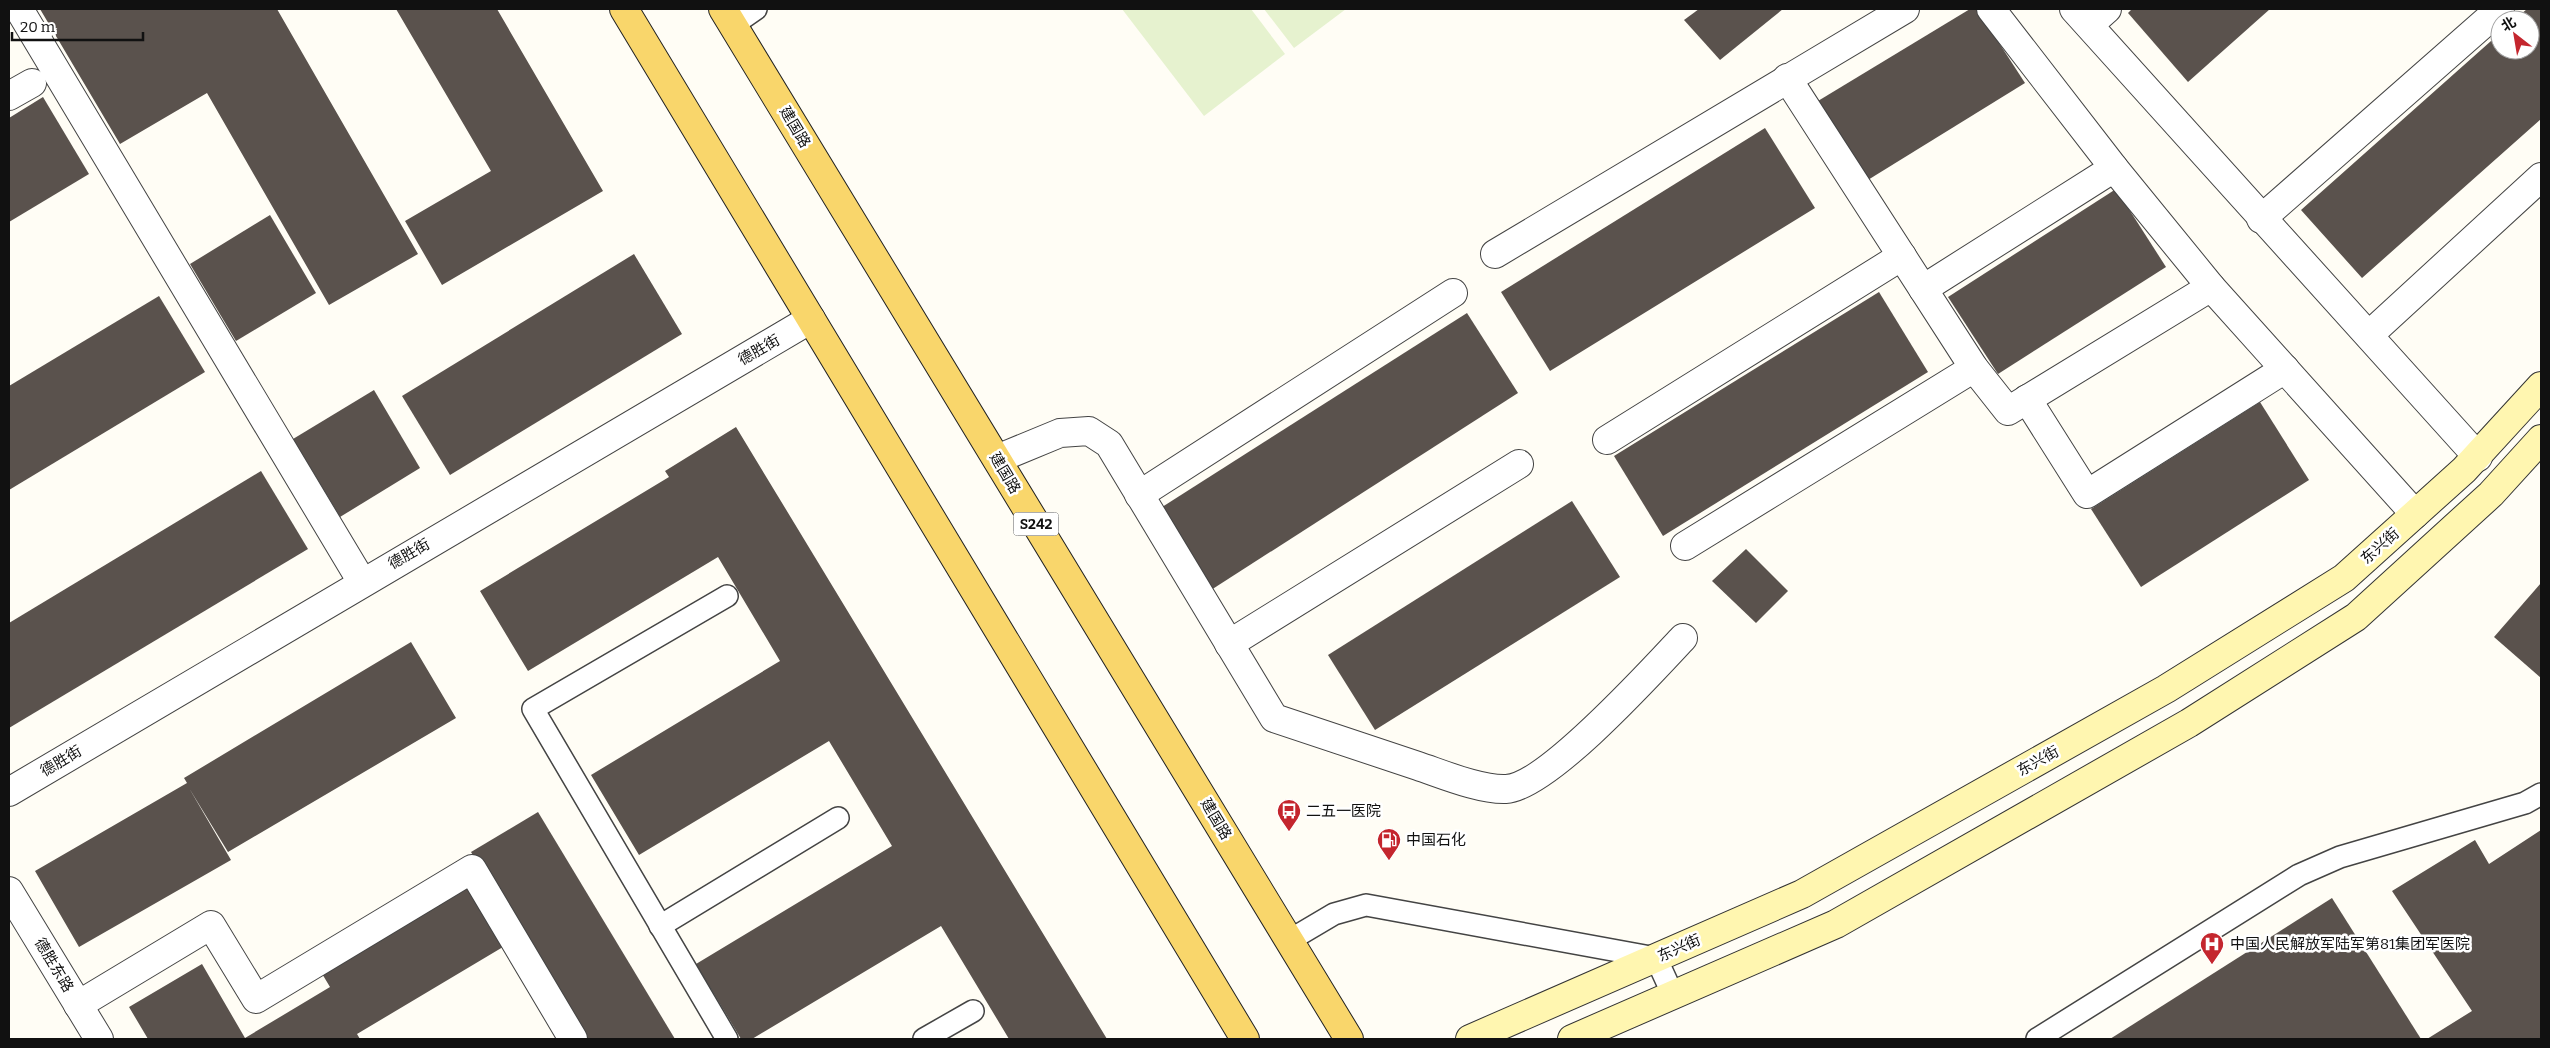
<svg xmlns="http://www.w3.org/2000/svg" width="2550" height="1048" font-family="Bitter,'Noto Sans SC',serif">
  <rect width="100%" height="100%" fill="#fffdf5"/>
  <g fill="#e6f2cf">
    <polygon points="1122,9 1251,9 1285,54 1204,116"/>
    <polygon points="1264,9 1346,9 1294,48"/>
  </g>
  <g fill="#5a524d">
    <polygon points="40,9 277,9 418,254 329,305 207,93 120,144"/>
    <polygon points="396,9 497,9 603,191 442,285 405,221 491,171"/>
    <polygon points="1699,9 1783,9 1720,60 1684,20"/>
    <polygon points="1970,9 1977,9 2025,83 1863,183 1813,104"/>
    <polygon points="2132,9 2270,9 2188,82 2128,13"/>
    <polygon points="2527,9 2541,9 2541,119 2362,278 2301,210 2500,33 2500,50 2530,50 2530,20 2514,20"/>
    <polygon points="43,97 89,174 9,222 9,118"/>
    <polygon points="1765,128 1815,208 1550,371 1501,292"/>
    <polygon points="2116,189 2166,267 1998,374 1948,297"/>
    <polygon points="270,215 316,293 236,341 190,264"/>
    <polygon points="634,254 682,334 450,475 402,396"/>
    <polygon points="1879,292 1928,372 1663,536 1614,456"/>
    <polygon points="159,296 205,372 9,490 9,386"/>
    <polygon points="1467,313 1518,393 1211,590 1159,509"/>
    <polygon points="374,390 420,468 340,517 293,439"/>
    <polygon points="2260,402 2309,480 2141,587 2091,509"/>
    <polygon points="736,427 1107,1039 1009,1039 941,926 752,1039 741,1039 696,964 892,846 829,741 639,855 591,775 780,661 718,557 528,671 480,591 669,477 665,471"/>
    <polygon points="261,471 308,549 9,728 9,623"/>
    <polygon points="1572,501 1620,577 1375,730 1328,655"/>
    <polygon points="1746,549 1788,591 1756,623 1712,581"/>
    <polygon points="2541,583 2541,678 2494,637"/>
    <polygon points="411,642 456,718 228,852 189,788 231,860 79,947 35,871 187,783 184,778"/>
    <polygon points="538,812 675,1039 584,1039 471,852"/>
    <polygon points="2541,830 2541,1039 2427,1039 2472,1011 2392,891 2475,840 2489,864"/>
    <polygon points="472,882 508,944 357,1034 360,1039 148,1039 129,1007 202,964 245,1038 330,987 321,972"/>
    <polygon points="2332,898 2421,1039 2110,1039"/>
  </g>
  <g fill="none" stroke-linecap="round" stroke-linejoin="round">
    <g stroke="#444" stroke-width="24">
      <g id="service">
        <polyline points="733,25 756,9"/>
        <polyline points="660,926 838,818"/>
        <polyline points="1290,940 1334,914 1366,905 1656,958 1673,995"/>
        <polyline points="727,1039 533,709 727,596"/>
        <polyline points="924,1039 973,1011"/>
        <polyline points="2037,1039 2299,875 2340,857 2525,803 2541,794"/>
      </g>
    </g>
    <g stroke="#444" stroke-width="30">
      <polyline id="pedestrian" points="1991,9 2114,168 2211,287"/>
    </g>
    <g stroke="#444" stroke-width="30">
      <g id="minor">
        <polyline points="19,9 362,582"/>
        <polyline points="2074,9 2478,457"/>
        <polyline points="2089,25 2107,9"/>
        <polyline points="1787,78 1974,368 2008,411 2211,287 2415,514"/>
        <polyline points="9,96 32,83"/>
        <polyline points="2261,219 2500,9"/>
        <polyline points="1495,254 1905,9"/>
        <polyline points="1923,289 2114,168"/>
        <polyline points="2369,335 2541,177"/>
        <polyline points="2027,399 2087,494 2285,369"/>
        <polyline points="1607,440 1902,256"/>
        <path d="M997,459L1060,433L1089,431L1109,444L1274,718C1322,734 1370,750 1418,766C1442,774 1480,790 1506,789C1547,787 1652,671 1683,638"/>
        <polyline points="1139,495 1453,293"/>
        <polyline points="1685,546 1974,368"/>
        <polyline points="1229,644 1519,464"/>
        <polyline points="78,1005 211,925 256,999 472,869 573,1039"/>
      </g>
    </g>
    <g stroke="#444" stroke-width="30">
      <g id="tertiary">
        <polyline points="9,792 811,319"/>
        <polyline points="9,891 99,1039"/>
      </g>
    </g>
    <g stroke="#333" stroke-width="30">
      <g id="secondary">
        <polyline points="1470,1039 1802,894 2166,689 2344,578 2464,470 2541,386"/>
        <polyline points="1572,1039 1836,924 2189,723 2356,617 2491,494 2541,439"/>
      </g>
    </g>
    <g stroke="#222" stroke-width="30">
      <g id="primary">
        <polyline points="624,9 1245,1039"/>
        <polyline points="723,9 1349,1039"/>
      </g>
    </g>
    <use href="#service" stroke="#fff" stroke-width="21"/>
    <use href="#pedestrian" stroke="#fff" stroke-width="28"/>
    <use href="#minor" stroke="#fff" stroke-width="28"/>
    <use href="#tertiary" stroke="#fff" stroke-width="28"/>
    <use href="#secondary" stroke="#fff6b0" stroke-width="28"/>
    <use href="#primary" stroke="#f9d66b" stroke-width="28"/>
  </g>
  <defs>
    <g id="bus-pin" transform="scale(1.25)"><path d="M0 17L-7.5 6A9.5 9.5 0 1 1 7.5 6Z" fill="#c4262e" stroke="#fff"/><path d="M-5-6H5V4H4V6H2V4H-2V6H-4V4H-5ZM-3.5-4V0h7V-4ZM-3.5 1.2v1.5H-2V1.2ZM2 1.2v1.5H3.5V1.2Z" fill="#fff"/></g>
    <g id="fuel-pin" transform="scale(1.25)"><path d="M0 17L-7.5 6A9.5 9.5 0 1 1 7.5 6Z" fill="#c4262e" stroke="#fff"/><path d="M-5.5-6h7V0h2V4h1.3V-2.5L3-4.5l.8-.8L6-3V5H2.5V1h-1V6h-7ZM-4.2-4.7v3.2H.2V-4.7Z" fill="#fff"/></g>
    <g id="hospital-pin" transform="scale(1.25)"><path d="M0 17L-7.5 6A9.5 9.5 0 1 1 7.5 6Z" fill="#c4262e" stroke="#fff"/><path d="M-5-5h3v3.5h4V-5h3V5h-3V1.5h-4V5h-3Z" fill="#fff"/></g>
  </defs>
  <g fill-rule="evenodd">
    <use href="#bus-pin" x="1289" y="811"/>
    <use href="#fuel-pin" x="1389" y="840"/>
    <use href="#hospital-pin" x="2212" y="944"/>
  </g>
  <g text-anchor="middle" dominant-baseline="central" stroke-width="5" stroke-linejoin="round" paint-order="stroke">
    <rect fill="#fff" stroke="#585858" stroke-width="1" x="1013.5" y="512.5" width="45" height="23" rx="4"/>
    <g font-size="14" font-weight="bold" fill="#111">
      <text x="1036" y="524">S242</text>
    </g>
    <g font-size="15" fill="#111" stroke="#fff">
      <text transform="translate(795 127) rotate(59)">建国路</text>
      <text transform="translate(759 350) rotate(-30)">德胜街</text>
      <text transform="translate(1005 473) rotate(59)">建国路</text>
      <text transform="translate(2380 546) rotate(-42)">东兴街</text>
      <text transform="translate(409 554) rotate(-30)">德胜街</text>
      <text transform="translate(61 761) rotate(-31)">德胜街</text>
      <text transform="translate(2038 761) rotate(-29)">东兴街</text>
      <text transform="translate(1216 819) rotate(59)">建国路</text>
      <text transform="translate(1679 948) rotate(-24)">东兴街</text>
      <text transform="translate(54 965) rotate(59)">德胜东路</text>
    </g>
    <g font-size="15" fill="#111" stroke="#fff" text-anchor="start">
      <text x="1306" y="811">二五一医院</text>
      <text x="1406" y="840">中国石化</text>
      <text x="2230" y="944">中国人民解放军陆军第81集团军医院</text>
    </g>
  </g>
  <rect width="2550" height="1048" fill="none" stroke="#111111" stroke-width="20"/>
  <g transform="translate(2515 35) rotate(329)"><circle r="24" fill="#ffffff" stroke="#a0a0a0"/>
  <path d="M0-4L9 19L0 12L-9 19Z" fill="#c4262e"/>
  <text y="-8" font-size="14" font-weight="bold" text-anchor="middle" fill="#111111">北</text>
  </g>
  <path d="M12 32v8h131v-8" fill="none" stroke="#111111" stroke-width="2.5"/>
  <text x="20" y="32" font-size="15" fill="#111111" stroke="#ffffff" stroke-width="4" paint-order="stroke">20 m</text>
</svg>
